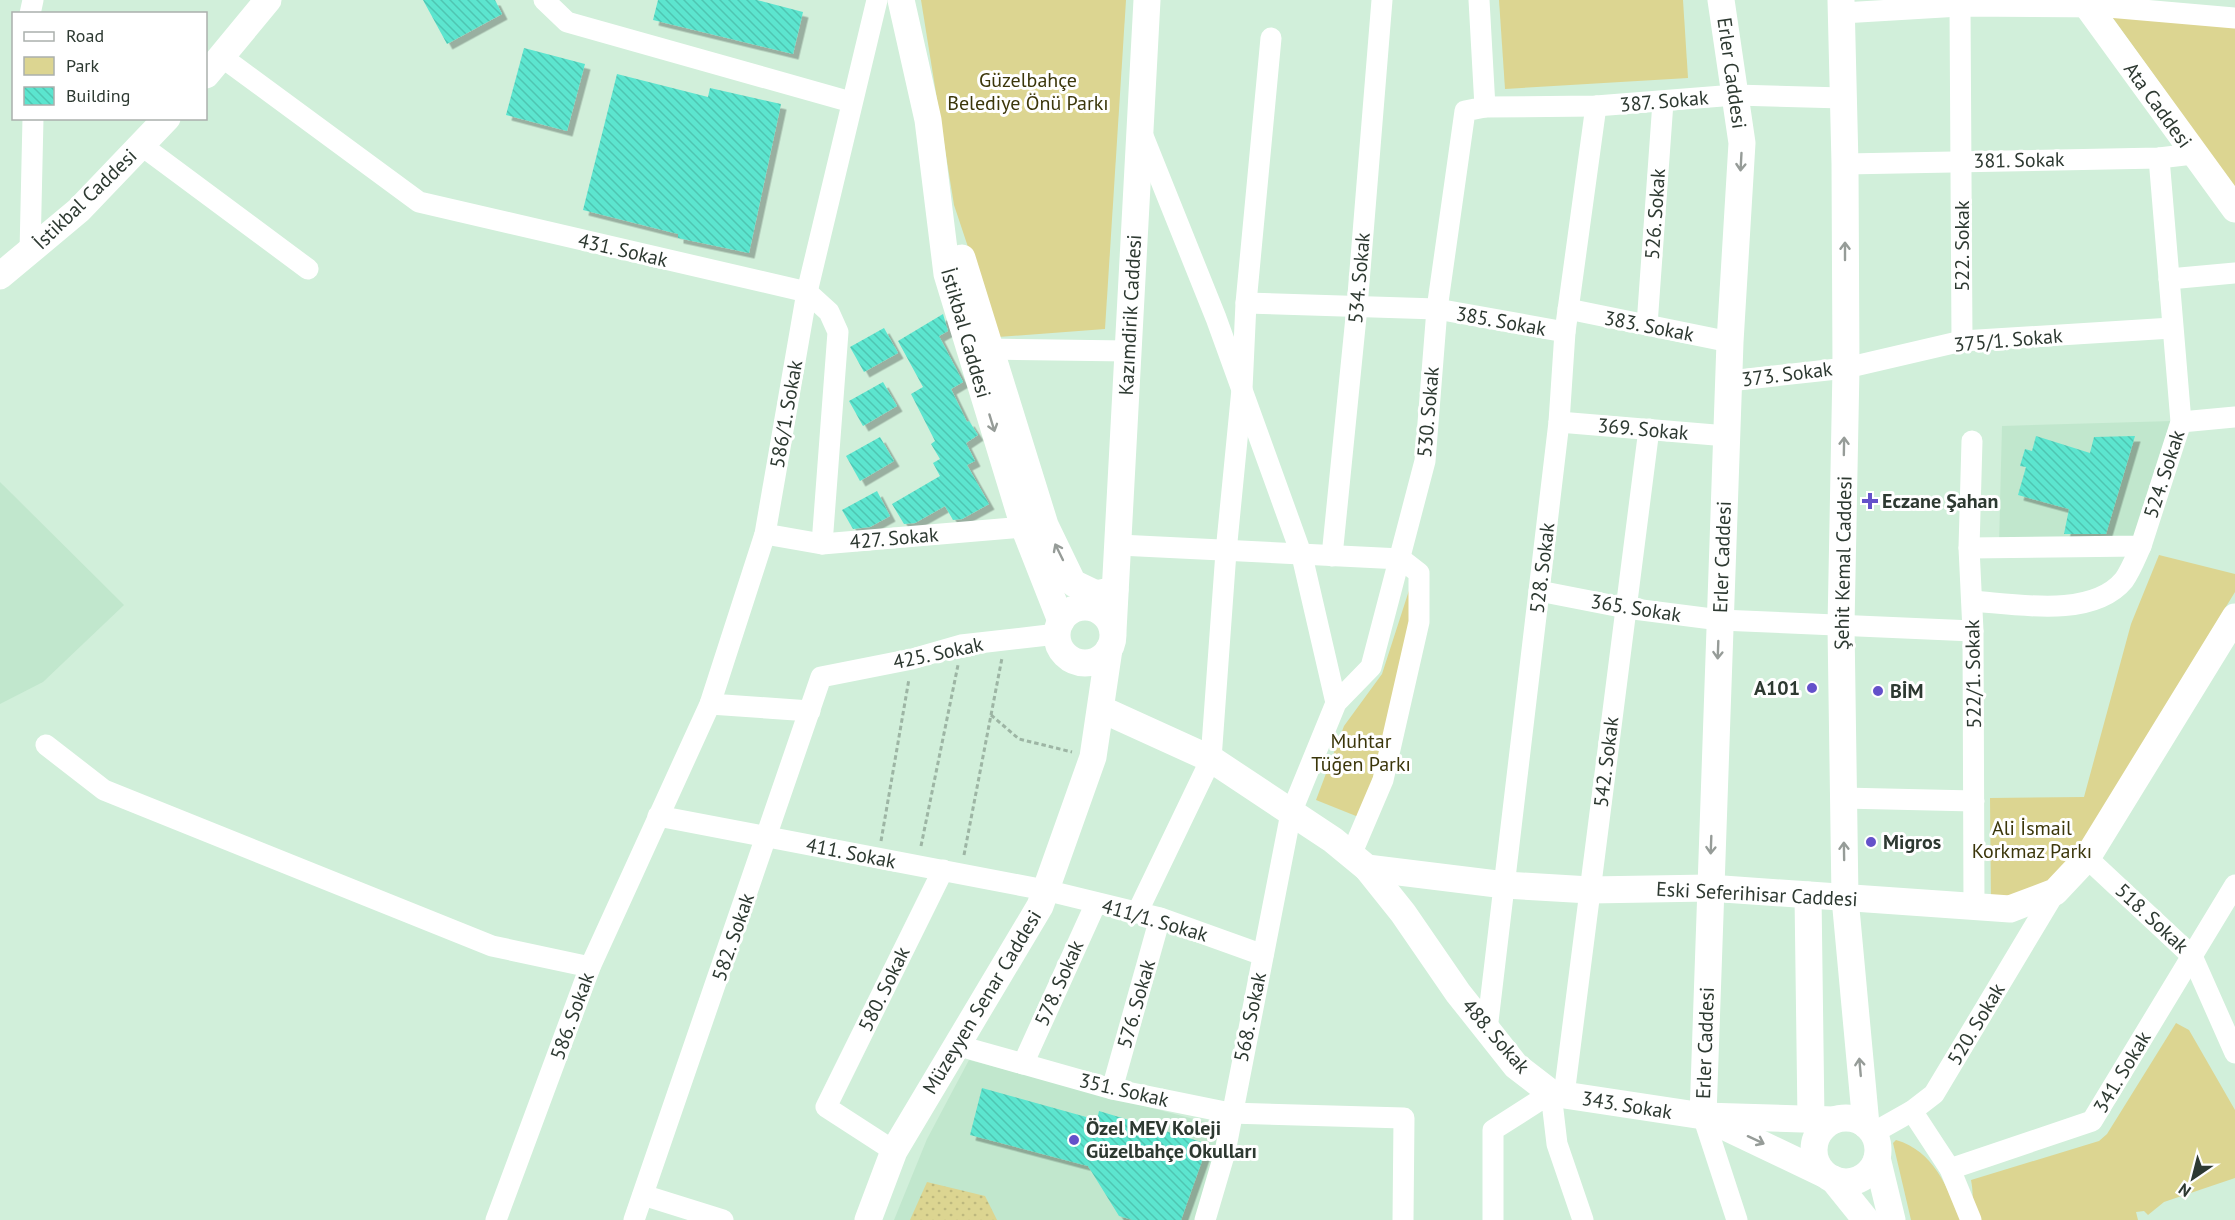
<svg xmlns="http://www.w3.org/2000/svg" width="2235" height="1220" font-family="'PT Sans',sans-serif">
  <defs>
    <pattern id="grass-dots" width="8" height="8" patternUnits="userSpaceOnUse" patternTransform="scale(1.5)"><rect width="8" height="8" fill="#dcd591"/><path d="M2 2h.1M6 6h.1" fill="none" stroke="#bdb87e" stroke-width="1.8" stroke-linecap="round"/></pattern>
    <pattern id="building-back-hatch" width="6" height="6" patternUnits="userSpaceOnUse" patternTransform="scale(1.5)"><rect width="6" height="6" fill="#5be5cf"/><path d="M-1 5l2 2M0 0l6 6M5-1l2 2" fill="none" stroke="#4fc5b2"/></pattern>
    <filter id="shadow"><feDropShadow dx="5.5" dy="5.5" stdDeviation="0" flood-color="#0004"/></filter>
  </defs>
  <rect width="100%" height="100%" fill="#d1efda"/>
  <g fill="#c1e7cd">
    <polygon points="2173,421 2136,543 1999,544 2002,426"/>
    <polygon points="0,482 124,605 43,682 0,704"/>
    <polygon points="969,1060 1205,1122 1223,1142 1200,1220 894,1220 927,1139"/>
  </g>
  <polygon fill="url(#grass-dots)" points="927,1182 985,1196 997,1220 910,1220"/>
  <g fill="#dcd591">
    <polygon points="921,0 1126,0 1105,329 998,337 954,205"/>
    <polygon points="1499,0 1683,0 1688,78 1505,89"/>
    <polygon points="2110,14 2235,25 2235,188"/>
    <polygon points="2159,555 2235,574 2235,592 2071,860 2049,887 1991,903 1990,798 2084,797 2131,624"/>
    <polygon points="1413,578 1417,578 1402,678 1361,818 1316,800 1344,726 1382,674"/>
    <path d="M2176,1023L2189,1030L2235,1110V1178L2164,1202L2148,1215L2144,1211L2136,1212L2138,1220H1972C1972,1205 1974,1195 1971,1180L2099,1141L2107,1134Z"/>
    <path d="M1896,1140C1934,1151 1947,1187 1961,1220H1911L1893,1143Z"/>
  </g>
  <g fill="url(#building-back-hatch)" filter="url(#shadow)">
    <polygon points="423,0 495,0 502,14 447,44"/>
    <polygon points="658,0 757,0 803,12 793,54 653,20"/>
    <polygon points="524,48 585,64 567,131 506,115"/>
    <polygon points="617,74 708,97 710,88 781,104 749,253 678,238 678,234 583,210"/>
    <polygon points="943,314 948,331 939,336 963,382 951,389 967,422 969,421 978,435 966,443 975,461 967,465 989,504 962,519 953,520 945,506 915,523 904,524 892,504 940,476 933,463 940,459 931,444 935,441 911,394 923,387 898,341"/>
    <polygon points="884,328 898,353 864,372 850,347"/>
    <polygon points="883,382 897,406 863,426 849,401"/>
    <polygon points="2036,436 2090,453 2094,437 2135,436 2106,534 2064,534 2069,509 2018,495 2026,467 2020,466 2025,449 2032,451"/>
    <polygon points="880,437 894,461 860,481 846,456"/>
    <polygon points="877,491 890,516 870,527 853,529 842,510"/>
    <polygon points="982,1088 1097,1120 1099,1111 1208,1144 1181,1220 1133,1220 1119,1216 1088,1166 970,1135"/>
  </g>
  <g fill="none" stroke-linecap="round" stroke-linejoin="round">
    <g stroke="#9db5a4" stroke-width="3" stroke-dasharray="4.5 3" stroke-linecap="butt">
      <polyline points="991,715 1019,739 1072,752"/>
      <polyline points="881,841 909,679"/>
      <polyline points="921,846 958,665"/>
      <polyline points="964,855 1002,658"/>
    </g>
    <g stroke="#fff" stroke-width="21">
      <polyline points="544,0 567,22 851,102"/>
      <polyline points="1960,6 1962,341"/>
      <polyline points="1842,13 1960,6 2108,7 2235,18"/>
      <polyline points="30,14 33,0"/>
      <polyline points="222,57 419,202 807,292 829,312 838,332 822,544"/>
      <polyline points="1485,107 1596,106 1735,95 1843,98"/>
      <polyline points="1141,131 1216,318 1302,556 1336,703"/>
      <polyline points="141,145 308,269"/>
      <polyline points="1845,164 2159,158 2193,154"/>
      <polyline points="30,252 33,118"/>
      <polyline points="2169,279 2235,273"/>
      <polyline points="1246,303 1437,309 1565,332"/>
      <polyline points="1568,309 1730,342"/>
      <polyline points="1647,325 1663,102"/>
      <polyline points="990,349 1128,351"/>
      <polyline points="1729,381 1846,368 1962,341 2172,328"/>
      <polyline points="1559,422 1727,436"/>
      <polyline points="2181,422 2235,417"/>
      <polyline points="1972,441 1969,548 1973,631 1974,906"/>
      <polyline points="765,534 822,544 1024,527"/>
      <polyline points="1119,545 1401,559 1419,573 1419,622 1383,780 1351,855"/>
      <polyline points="1969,548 2141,546 2181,422 2159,158"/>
      <polyline points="1332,556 1357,307 1382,0"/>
      <polyline points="1539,591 1626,608 1720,620 1973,631"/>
      <path d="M1972,601C2015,604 2092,619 2124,580C2131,570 2136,557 2141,546"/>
      <polyline points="710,704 810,711"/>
      <polyline points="46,745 104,790 492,946 590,967"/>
      <polyline points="1843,798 1974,801"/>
      <polyline points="658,816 1045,890 1160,918 1263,955"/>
      <polyline points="2087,858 2192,956 2235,1053"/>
      <polyline points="1137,913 1211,759 1226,552 1242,389 1246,303 1271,38"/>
      <polyline points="1487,1030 1559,422 1565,332 1596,106"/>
      <polyline points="956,1045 1112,1089 1230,1113 1404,1118 1403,1220"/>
      <polyline points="1023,1064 1096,903"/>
      <polyline points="1112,1089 1160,918"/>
      <polyline points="1564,1095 1649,429"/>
      <polyline points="1912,1111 1950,1169 1971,1220"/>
      <polyline points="1703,1116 1737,1220"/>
      <polyline points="1873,1133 1912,1111 1934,1094 2055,892"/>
      <polyline points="894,1151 826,1107 943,870"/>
      <polyline points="1950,1169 2092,1121 2235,885"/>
      <polyline points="643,1195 723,1220"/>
      <polyline points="496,1220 590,967 710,704 765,534 807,292 877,0"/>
      <polyline points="634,1220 821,677 912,659 961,645 1057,634"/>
      <polyline points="1205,1220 1225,1152 1291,813 1336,703 1371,667 1425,461 1437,309 1465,111 1485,107 1479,0"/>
      <polyline points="1493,1220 1493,1130 1551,1093 1557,1144 1583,1220"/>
    </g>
    <g stroke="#fff" stroke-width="27">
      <polyline points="901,0 928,120 947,274 1024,527 1061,621"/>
      <polyline points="1841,0 1845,164 1846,368 1841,626 1845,898 1866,1125"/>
      <polyline points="2083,0 2235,209"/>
      <polyline points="206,75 268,0"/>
      <polyline points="962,258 1045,525 1073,583 1096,594 1115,590"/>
      <polyline points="0,276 79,210 167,118"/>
      <circle cx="1085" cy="635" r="28"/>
      <polyline points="1113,631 1147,0"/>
      <polyline points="1101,709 1211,759 1333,840 1367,868 1505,885 1590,890 1709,888 2010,909 2055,892 2087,858 2235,617"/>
      <polyline points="1367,868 1403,913 1458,993 1516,1066 1551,1093 1703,1116 1834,1120"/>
      <polyline points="1808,895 1811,1120"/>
      <polyline points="1703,1116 1730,342 1742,143 1721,0"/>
      <circle cx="1846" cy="1150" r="32"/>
      <polyline points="1715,1122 1824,1174"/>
      <polyline points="1877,1158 1892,1220"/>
      <polyline points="1833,1179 1866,1220"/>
      <polyline points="868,1220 894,1151 1040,906 1093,757 1109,649"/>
    </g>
  </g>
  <defs><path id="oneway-shaft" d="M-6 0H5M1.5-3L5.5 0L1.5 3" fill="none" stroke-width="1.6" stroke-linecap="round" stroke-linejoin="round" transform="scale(1.5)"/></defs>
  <g stroke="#969c98">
    <use href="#oneway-shaft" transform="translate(1741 162) rotate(93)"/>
    <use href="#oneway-shaft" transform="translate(1845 251) rotate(-90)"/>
    <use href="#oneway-shaft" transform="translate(992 423) rotate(73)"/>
    <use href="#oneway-shaft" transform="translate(1844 446) rotate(-89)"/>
    <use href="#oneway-shaft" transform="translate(1059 552) rotate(-116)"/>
    <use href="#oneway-shaft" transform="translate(1718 650) rotate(92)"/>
    <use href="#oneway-shaft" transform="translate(1711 845) rotate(92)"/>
    <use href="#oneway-shaft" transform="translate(1844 851) rotate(-91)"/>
    <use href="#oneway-shaft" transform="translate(1860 1067) rotate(-95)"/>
    <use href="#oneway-shaft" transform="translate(1756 1140) rotate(25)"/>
  </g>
  <g fill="#6451ca" stroke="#fff" stroke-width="2">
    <path d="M1867 492h6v6h6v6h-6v6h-6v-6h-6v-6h6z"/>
    <circle cx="1812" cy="688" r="6"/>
    <circle cx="1878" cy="691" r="6"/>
    <circle cx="1871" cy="842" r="6"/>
    <circle cx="1074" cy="1140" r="6"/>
  </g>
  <g text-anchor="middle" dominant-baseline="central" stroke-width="6" stroke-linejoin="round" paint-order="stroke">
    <g font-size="20" fill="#2d3931" stroke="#fff">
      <text transform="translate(1732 73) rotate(82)">Erler Caddesi</text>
      <text transform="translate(1664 101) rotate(-5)">387. Sokak</text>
      <text transform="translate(2158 105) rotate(54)">Ata Caddesi</text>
      <text transform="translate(2019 160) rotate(-1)">381. Sokak</text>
      <text transform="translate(85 199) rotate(-44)">İstikbal Caddesi</text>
      <text transform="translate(1655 214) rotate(-86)">526. Sokak</text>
      <text transform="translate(1962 246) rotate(-90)">522. Sokak</text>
      <text transform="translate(623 250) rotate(13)">431. Sokak</text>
      <text transform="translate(1359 278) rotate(-85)">534. Sokak</text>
      <text transform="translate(1130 315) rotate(-87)">Kazımdirik Caddesi</text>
      <text transform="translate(1501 321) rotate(10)">385. Sokak</text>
      <text transform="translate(1649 326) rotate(11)">383. Sokak</text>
      <text transform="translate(966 333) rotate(74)">İstikbal Caddesi</text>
      <text transform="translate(2008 340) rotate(-5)">375/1. Sokak</text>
      <text transform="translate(1787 374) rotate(-7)">373. Sokak</text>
      <text transform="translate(1428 412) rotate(-85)">530. Sokak</text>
      <text transform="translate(786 414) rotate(-80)">586/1. Sokak</text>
      <text transform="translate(1643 429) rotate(5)">369. Sokak</text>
      <text transform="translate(2164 474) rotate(-72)">524. Sokak</text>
      <text transform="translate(894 538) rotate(-5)">427. Sokak</text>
      <text transform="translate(1722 557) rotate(-88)">Erler Caddesi</text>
      <text transform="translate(1843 563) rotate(-89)">Şehit Kemal Caddesi</text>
      <text transform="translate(1542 568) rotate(-83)">528. Sokak</text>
      <text transform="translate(1636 608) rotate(9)">365. Sokak</text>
      <text transform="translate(938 653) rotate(-12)">425. Sokak</text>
      <text transform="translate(1973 674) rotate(-91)">522/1. Sokak</text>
      <text transform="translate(1606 762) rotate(-83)">542. Sokak</text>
      <text transform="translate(851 853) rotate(11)">411. Sokak</text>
      <text transform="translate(1757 894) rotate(3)">Eski Seferihisar Caddesi</text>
      <text transform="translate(2152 918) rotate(43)">518. Sokak</text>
      <text transform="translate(1155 920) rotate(16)">411/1. Sokak</text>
      <text transform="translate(733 937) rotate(-71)">582. Sokak</text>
      <text transform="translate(1059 983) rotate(-66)">578. Sokak</text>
      <text transform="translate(884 989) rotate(-64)">580. Sokak</text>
      <text transform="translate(982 1002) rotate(-59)">Müzeyyen Senar Caddesi</text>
      <text transform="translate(1136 1004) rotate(-74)">576. Sokak</text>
      <text transform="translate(572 1016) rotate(-70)">586. Sokak</text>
      <text transform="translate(1250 1017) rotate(-78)">568. Sokak</text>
      <text transform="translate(1976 1024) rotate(-59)">520. Sokak</text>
      <text transform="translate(1496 1036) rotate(49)">488. Sokak</text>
      <text transform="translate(1705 1043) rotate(-88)">Erler Caddesi</text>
      <text transform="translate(2122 1072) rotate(-59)">341. Sokak</text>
      <text transform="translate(1124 1090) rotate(13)">351. Sokak</text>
      <text transform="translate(1627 1105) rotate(9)">343. Sokak</text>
    </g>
    <g font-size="20" fill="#3b360a" stroke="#fff">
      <text x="1028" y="80">Güzelbahçe<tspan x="1028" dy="23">Belediye Önü Parkı</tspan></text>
      <text x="1361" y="741">Muhtar<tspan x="1361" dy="23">Tüğen Parkı</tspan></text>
      <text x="2032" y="828">Ali İsmail<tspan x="2032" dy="23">Korkmaz Parkı</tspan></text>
    </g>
    <g font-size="20" font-weight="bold" fill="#2d3931" stroke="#fff" text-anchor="start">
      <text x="1882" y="501">Eczane Şahan</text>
      <text x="1800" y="688" text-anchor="end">A101</text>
      <text x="1890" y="691">BİM</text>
      <text x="1883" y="842">Migros</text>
      <text x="1086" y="1128">Özel MEV Koleji<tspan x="1086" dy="23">Güzelbahçe Okulları</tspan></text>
    </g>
  </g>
  <rect x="12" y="12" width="195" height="108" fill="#ffffff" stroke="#abb0ad" stroke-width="1.5"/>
  <rect x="24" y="32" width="30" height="9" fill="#ffffff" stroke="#abb0ad" stroke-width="1.5"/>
  <text x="66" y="42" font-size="18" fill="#2d3931">Road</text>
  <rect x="24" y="57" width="30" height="18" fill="#dcd591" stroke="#abb0ad" stroke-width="1.5"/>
  <text x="66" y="72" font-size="18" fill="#2d3931">Park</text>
  <rect x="24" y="87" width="30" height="18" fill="url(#building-back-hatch)" stroke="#abb0ad" stroke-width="1.5"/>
  <text x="66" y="102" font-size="18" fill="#2d3931">Building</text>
  <g transform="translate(2193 1178) rotate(215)" stroke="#ffffff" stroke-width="4.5" paint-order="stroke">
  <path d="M0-4.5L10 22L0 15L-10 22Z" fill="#2d3931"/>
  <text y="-9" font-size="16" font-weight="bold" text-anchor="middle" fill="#2d3931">N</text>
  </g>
</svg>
